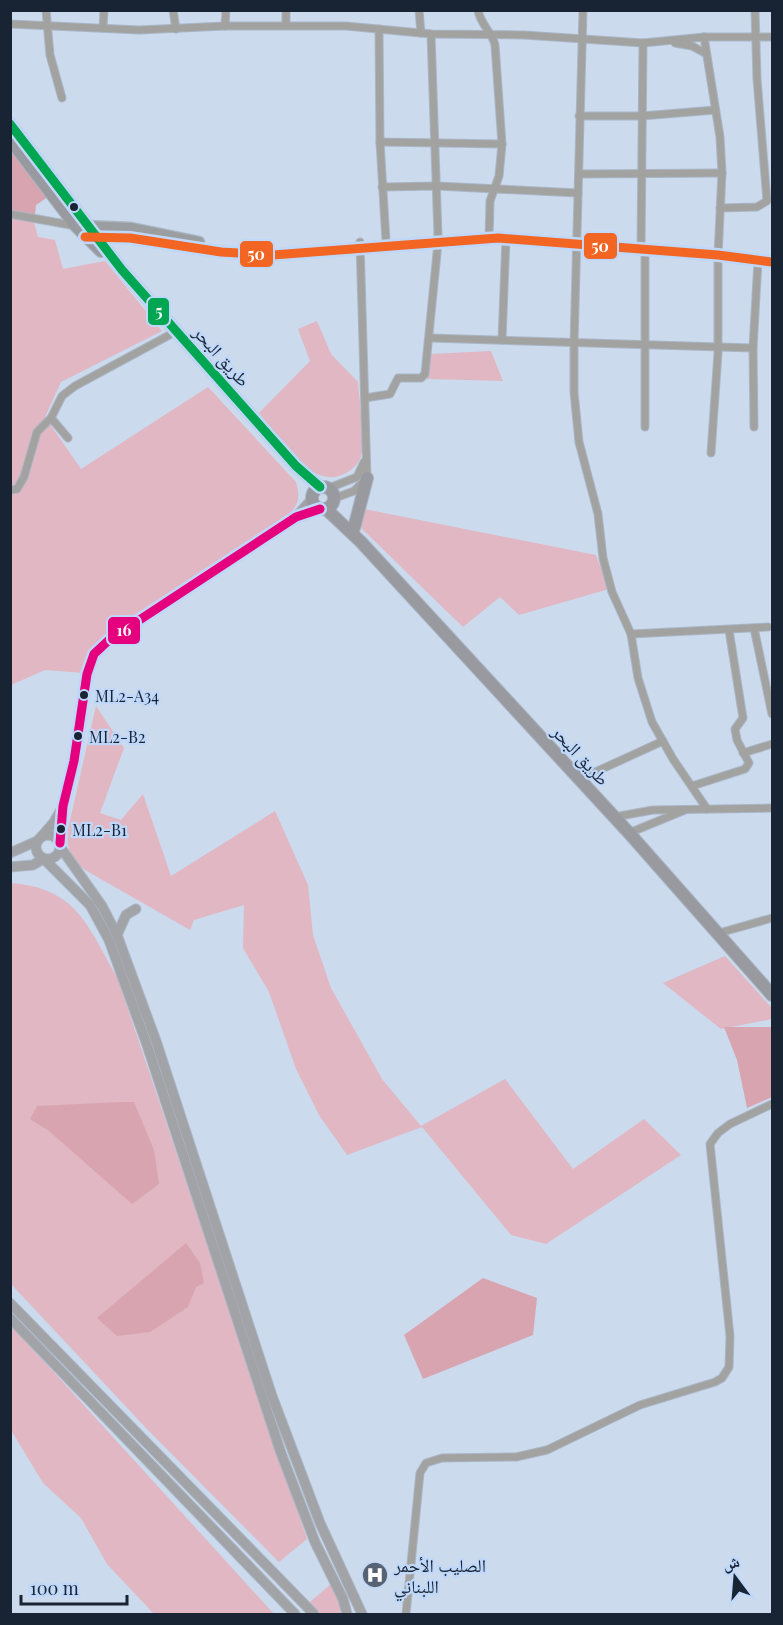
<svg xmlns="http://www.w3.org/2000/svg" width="783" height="1625" font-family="'Playfair Display','Noto Naskh Arabic',serif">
  <rect width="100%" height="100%" fill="#ccdaed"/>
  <g fill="#e0b7c2">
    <path d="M10,218L34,222L38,237L55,240L63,269L105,261L162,331L61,382L45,417L81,469L208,387L296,482C301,500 298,507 284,519L102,639L89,653L84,673L45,670L11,685Z"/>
    <path d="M317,321L331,354L358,382C359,399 366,442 361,456C359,463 353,469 346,473C310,493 279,435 259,413L310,361L298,329Z"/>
    <polygon points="491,351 503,381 427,379 430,354"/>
    <polygon points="359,508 596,555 609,589 519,615 500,597 463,627 357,524"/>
    <path d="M96,706L124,748L100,813L121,820L143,794L171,876L275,811L308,885L313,935L331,988L382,1079L421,1126L505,1079L573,1169L644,1119L681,1155L546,1244L511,1235L422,1127L347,1155L319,1115L296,1069L269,992L243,948L244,905L194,920L190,930L85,870C71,859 65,846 68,829Z"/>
    <path d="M10,883C77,888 87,925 117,977L307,1539L279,1562L146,1428L11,1284Z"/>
    <polygon points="725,956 772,1008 772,1019 721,1029 663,983"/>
    <polygon points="10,1324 274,1614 154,1614 107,1564 81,1518 43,1483 11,1430"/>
    <polygon points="331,1584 337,1593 341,1614 321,1614 310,1602"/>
  </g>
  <g fill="#d8a4b0">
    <polygon points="10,146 51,195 36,205 34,222 11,218"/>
    <polygon points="724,1027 772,1027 772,1097 747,1108 737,1060"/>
    <polygon points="121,1102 134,1102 154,1150 159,1184 132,1204 49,1131 30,1119 37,1106"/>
    <polygon points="186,1243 200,1263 204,1283 196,1287 188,1307 150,1332 117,1336 97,1318"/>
    <polygon points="483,1278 537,1298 533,1335 423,1379 404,1335"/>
  </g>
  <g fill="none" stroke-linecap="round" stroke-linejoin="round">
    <g stroke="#aab6c5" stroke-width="9">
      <g id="street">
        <polyline points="46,10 50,55 62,98"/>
        <polyline points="173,10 176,29"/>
        <polyline points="286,10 286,25"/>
        <polyline points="419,10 421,33"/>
        <path d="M478,10C480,24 492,32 495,45L502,144L499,176L490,201L489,240"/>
        <polyline points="583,10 574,344 574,392 579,442 598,514 603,558 612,592 631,634 638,678 652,722 673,759 707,809"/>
        <polyline points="10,24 139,30 225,26 346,26 431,34 524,35 643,43 704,37 772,37"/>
        <polyline points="225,26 226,10"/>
        <polyline points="103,28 104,10"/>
        <polyline points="379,29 380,142 386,241"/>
        <polyline points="431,34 438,236"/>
        <polyline points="704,37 720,137 722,173 718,255 718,353 711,453"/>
        <polyline points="675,43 692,46 705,53"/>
        <polyline points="579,116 642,116 715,110"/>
        <polyline points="380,142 502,144"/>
        <polyline points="579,174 722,173"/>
        <polyline points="382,187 437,186 578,193"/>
        <polyline points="720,208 757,207 767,201 757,79 755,10"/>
        <polyline points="10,214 76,226"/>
        <polyline points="641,248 643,43"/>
        <polyline points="430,338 753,348 758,261"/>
        <polyline points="502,340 506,238"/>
        <polyline points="753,348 754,427"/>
        <polyline points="365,398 390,394 398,378 421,378 425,374 438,243"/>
        <polyline points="51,418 68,438"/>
        <polyline points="645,427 645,248"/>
        <polyline points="329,488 357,477 364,462"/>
        <polyline points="10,490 17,489 24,477 37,432 51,418 62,396 75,386 175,332"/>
        <polyline points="335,498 354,491 367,478 360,242"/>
        <polyline points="754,628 772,714"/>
        <polyline points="631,634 768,627"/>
        <polyline points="743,753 772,744"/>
        <polyline points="580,779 663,741"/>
        <polyline points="692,786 745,769 749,763 737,740 735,729 743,718 729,630"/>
        <polyline points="614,817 653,810 772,808"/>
        <polyline points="629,833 685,810"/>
        <polyline points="719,933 772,918"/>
        <polyline points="406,1614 420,1473 426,1463 442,1458 516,1457 547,1450 640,1405 715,1382 722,1378 729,1367 730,1336 710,1144 718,1133 730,1124 772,1104"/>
      </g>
    </g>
    <g stroke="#aab6c5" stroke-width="11">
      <g id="secondary">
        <polyline points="296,517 312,499"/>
        <circle cx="48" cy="847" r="12"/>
        <polyline points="41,837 54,822 62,808"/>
        <polyline points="60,843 63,806 74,761 87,674 94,654 109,640 296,517 320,509"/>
        <polyline points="61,848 102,906 117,935 156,1041 272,1396 320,1523 362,1614"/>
        <polyline points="10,853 37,841"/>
        <polyline points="44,859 90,905 109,940 146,1042 281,1453 315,1542 343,1599 347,1614"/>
        <polyline points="10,867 33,865 43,859"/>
        <polyline points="117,935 126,915 136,909"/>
        <polyline points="10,1303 314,1614"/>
        <polyline points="10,1318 295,1614"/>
      </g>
    </g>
    <g stroke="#aab6c5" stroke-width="13">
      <g id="primary">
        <polyline points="84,226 131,228 199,242"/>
        <polyline points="91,236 130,238 221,252 273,255 498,238 718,255 772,262"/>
      </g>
    </g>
    <g stroke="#aab6c5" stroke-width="14">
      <g id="highway">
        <polyline points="10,124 122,270 296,466 320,487"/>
        <polyline points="10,139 76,226 101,251"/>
        <circle cx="323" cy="498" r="11"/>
        <polyline points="326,509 361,542 629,833 772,995"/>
        <polyline points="354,528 367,478"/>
      </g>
    </g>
    <use href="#street" stroke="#a2a2a1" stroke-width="7"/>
    <use href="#secondary" stroke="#a1a3a6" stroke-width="9"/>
    <use href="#primary" stroke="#9b9ea1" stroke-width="10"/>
    <use href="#highway" stroke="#989a9f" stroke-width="12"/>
    <g stroke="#bfd8fa" stroke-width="14">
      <polyline id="bus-1" points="60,843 63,806 74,761 87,674 94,654 109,640 296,517 320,509"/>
    </g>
    <g stroke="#bfd8fa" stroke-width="14">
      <polyline id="bus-2" points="10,124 122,270 296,466 320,487"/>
    </g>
    <g stroke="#bfd8fa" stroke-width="14">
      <polyline id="bus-3" points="85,237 130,238 221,252 273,255 498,238 718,255 772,262"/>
    </g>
    <use href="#bus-1" stroke="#e5007d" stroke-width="9"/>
    <use href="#bus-2" stroke="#00a651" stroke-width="9"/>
    <use href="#bus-3" stroke="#f26522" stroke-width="9"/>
  </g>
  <defs>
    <g id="hospital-disc" transform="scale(1.35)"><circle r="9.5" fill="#576374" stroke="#bfd8fa"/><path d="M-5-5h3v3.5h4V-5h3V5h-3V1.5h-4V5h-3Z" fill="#fff"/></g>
  </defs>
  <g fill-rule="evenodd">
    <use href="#hospital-disc" x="375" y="1575"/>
  </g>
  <g fill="#182333" stroke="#bfd8fa" stroke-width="2">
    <circle cx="74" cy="207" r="5"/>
    <circle cx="84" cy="695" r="5"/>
    <circle cx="78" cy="736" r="5"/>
    <circle cx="61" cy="829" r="5"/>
  </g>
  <g text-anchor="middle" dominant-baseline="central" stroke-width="4.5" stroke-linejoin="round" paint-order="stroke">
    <g font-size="16" fill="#182333" stroke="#bfd8fa" text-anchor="start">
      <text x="95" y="695">ML2-A34</text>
      <text x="89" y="736">ML2-B2</text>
      <text x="72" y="829">ML2-B1</text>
    </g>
    <g font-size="18" fill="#182333" stroke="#bfd8fa">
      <text transform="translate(222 356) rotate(48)">طريق البحر</text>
      <text transform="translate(581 755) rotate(47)">طريق البحر</text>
    </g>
    <g font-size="18" fill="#182333" stroke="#bfd8fa" text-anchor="start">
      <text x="394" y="1565">الصليب الأحمر<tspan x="394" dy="21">اللبناني</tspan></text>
    </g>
  </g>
  <g stroke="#bfd8fa" stroke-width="2">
    <rect x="583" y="232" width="35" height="28" rx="6" fill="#f26522"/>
    <rect x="239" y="240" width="35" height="28" rx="6" fill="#f26522"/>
    <rect x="147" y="297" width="23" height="29" rx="6" fill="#00a651"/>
    <rect x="107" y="616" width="34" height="29" rx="6" fill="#e5007d"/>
  </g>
  <g font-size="16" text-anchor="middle" font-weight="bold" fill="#fff">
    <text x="600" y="252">50</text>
    <text x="256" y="260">50</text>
    <text x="159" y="317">5</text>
    <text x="124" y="636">16</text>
  </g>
  <rect width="783" height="1625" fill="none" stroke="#182333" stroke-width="24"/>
  <g transform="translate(735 1577) rotate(344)" stroke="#bfd8fa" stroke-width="4.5" paint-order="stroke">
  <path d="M0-4.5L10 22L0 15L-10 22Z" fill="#182333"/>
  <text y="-9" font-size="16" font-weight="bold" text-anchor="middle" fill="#182333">ش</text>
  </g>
  <path d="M21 1595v9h106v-9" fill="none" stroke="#182333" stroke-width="3"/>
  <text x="30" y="1595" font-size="18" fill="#182333" stroke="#bfd8fa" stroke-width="4.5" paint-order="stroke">100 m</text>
</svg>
